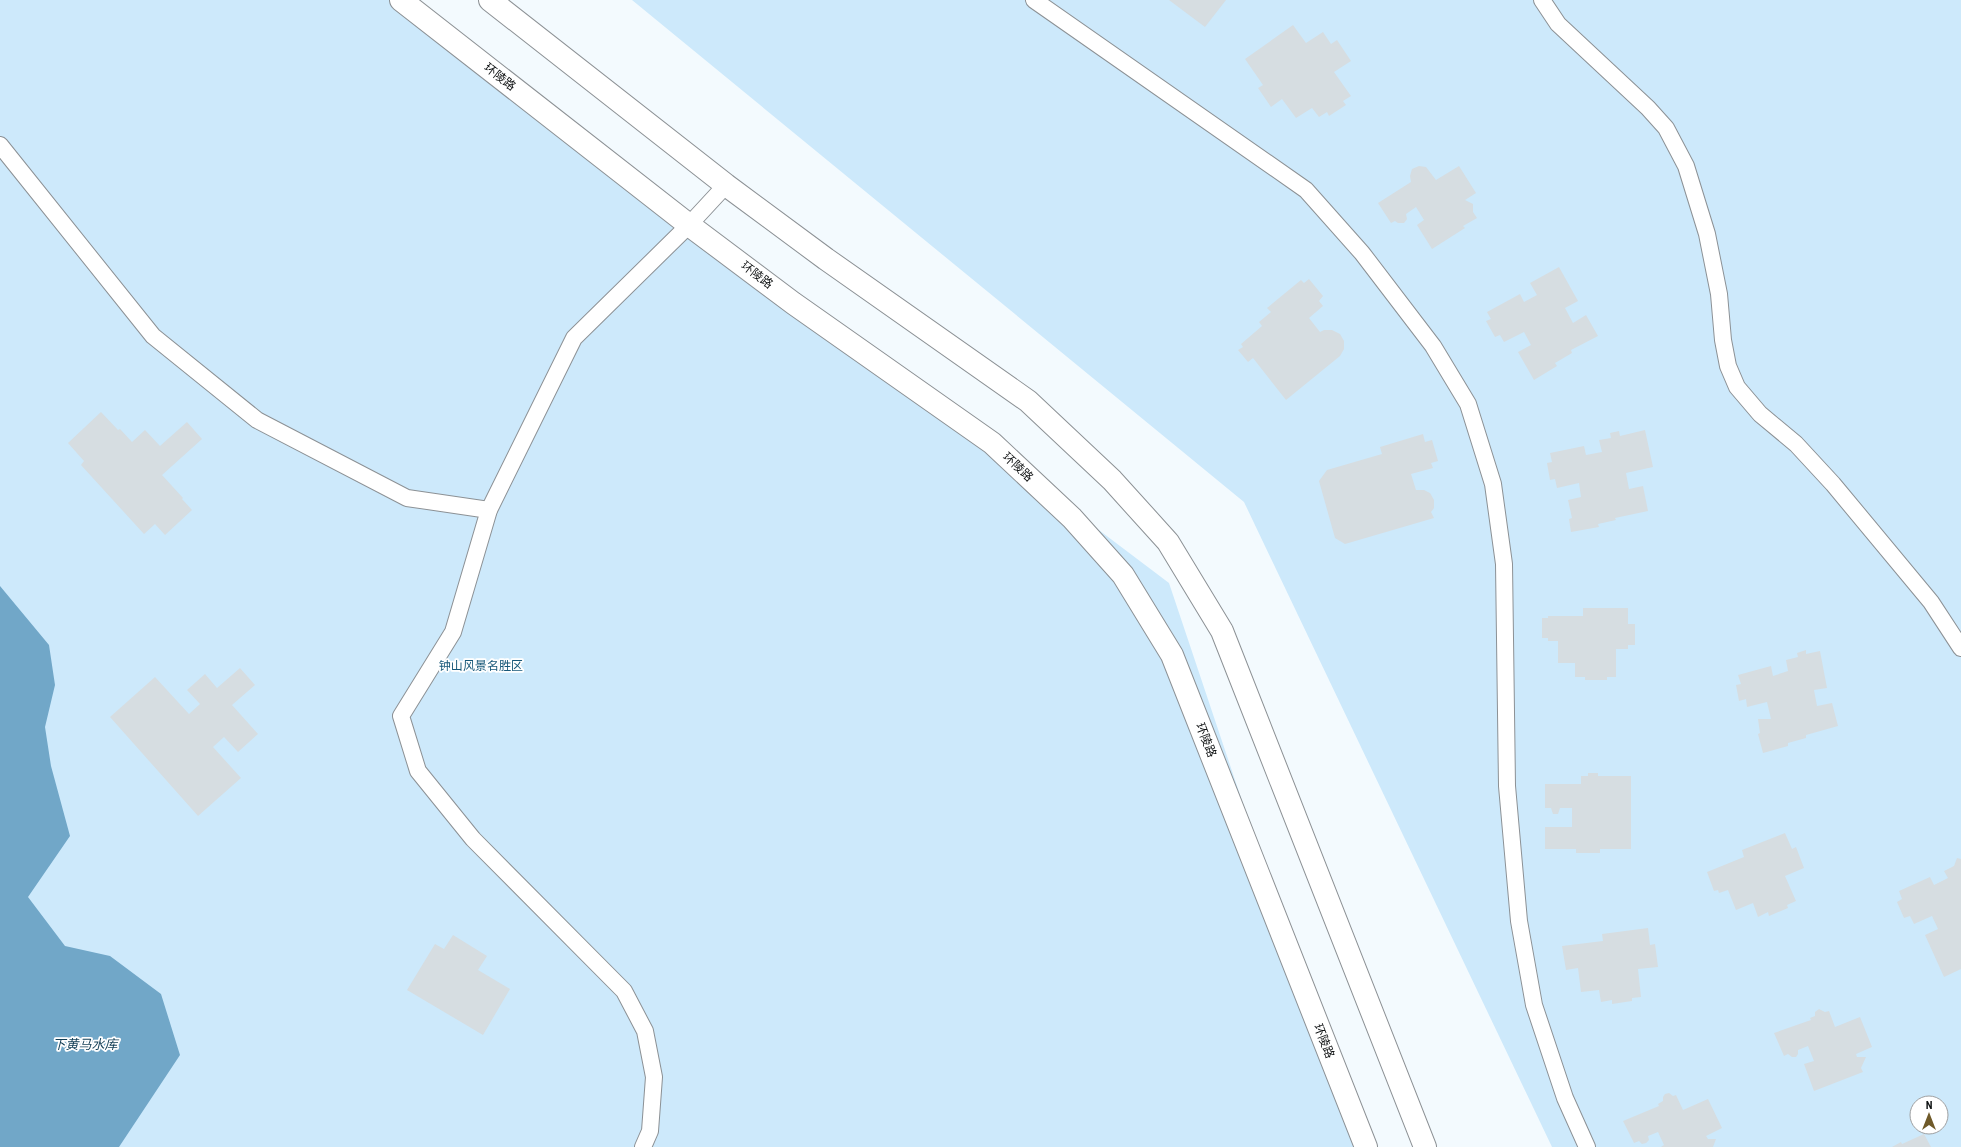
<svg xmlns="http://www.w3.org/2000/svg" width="1961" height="1147" font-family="'Roboto Condensed','Noto Sans SC',sans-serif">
  <rect width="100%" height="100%" fill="#f3fafe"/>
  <g fill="#cde9fb" fill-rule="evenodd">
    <polygon points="0,0 408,0 531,101 1169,583 1358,1147 0,1147"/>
    <path d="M632,0H1961V1147H1552L1244,502ZM1917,1103H1941V1127H1917Z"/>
  </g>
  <polygon fill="#71a7c8" points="0,586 49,645 55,685 45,727 51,766 70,836 28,897 65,946 110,956 161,994 180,1055 119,1147 0,1147"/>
  <g fill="#d6dde1">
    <polygon points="1169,0 1226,0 1205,27"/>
    <polygon points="1293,25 1306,43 1323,32 1331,44 1337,40 1351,61 1334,72 1351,96 1343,101 1346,105 1329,116 1327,112 1319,117 1312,108 1296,118 1282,99 1271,107 1258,88 1263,85 1245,59"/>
    <polygon points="1419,166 1426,167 1436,180 1459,166 1476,193 1465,200 1473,204 1473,212 1477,218 1463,226 1465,228 1432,249 1417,225 1424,220 1416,207 1406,214 1407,219 1404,223 1398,223 1395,221 1391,223 1378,203 1411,182 1410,176 1412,169"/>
    <polygon points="1559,267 1578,301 1565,308 1573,323 1586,315 1598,336 1571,350 1572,353 1555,363 1557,366 1534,380 1518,352 1531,345 1524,332 1504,342 1500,335 1495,337 1486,321 1491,319 1487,312 1520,294 1524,302 1537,295 1530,283"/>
    <polygon points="1309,279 1323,296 1319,301 1323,306 1309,318 1320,332 1324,330 1332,330 1340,334 1344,341 1344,349 1340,356 1286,400 1253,358 1248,362 1238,350 1243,347 1241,344 1262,326 1259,322 1271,312 1267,308 1301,280 1304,283"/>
    <polygon points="101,412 118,430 120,429 132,442 145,430 160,446 187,422 202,439 162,475 183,498 182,499 192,510 165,535 155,524 144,534 81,465 84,461 68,443"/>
    <polygon points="1645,430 1653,467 1626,473 1629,489 1643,486 1648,511 1615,518 1616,520 1598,524 1599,527 1571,532 1569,519 1572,518 1568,500 1581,497 1579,483 1557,488 1555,479 1550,480 1547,463 1552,462 1550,453 1584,446 1586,455 1602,452 1599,440 1611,438 1610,433 1619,431 1620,436"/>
    <polygon points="1423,434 1425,442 1432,440 1438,461 1431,463 1433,468 1411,474 1416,490 1424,490 1430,493 1434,500 1434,508 1431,512 1434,518 1345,544 1335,538 1319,481 1327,470 1382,454 1380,447"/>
    <polygon points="1583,608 1628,608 1628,624 1635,624 1635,645 1628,645 1628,649 1616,649 1616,677 1607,677 1607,680 1585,680 1585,677 1575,677 1575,663 1558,663 1558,641 1548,641 1548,638 1542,638 1542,618 1548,618 1548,616 1583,616"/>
    <polygon points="1806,650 1806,654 1820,651 1827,688 1814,690 1817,706 1832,703 1838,726 1806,735 1806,738 1788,743 1788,746 1763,753 1758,734 1760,733 1758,719 1771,719 1767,702 1747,707 1746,699 1739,701 1736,685 1741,684 1738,675 1771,666 1773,676 1788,671 1786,660 1798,657 1797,653"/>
    <polygon points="240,668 255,685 232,705 258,734 238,752 224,737 213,747 241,778 198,816 110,717 155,677 189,714 200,704 187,690 205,674 217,688"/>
    <polygon points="1588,773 1598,773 1598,776 1631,776 1631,849 1600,849 1600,853 1576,853 1576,849 1545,849 1545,827 1572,827 1572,808 1560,808 1558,814 1553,814 1551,808 1545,808 1545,784 1581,784 1581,776 1588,776"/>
    <polygon points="1785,833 1792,849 1796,847 1804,868 1785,876 1796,901 1787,905 1788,908 1769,916 1768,912 1758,917 1753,903 1736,910 1728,890 1719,893 1718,890 1714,891 1707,872 1744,857 1742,850"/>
    <polygon points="1957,858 1961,859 1961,969 1944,977 1925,935 1938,929 1932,916 1914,924 1910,916 1904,918 1897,902 1902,899 1899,891 1930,877 1934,885 1948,878 1944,871 1954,866"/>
    <polygon points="1648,928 1650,945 1655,944 1658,967 1638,969 1641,997 1632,998 1632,1001 1612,1004 1612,1000 1601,1002 1599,990 1581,992 1578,968 1566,970 1562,946 1603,941 1602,934"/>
    <polygon points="453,935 487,956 478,970 510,989 483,1035 407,990 435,944 444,949"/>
    <polygon points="1819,1009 1825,1012 1829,1011 1835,1027 1860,1017 1872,1047 1856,1054 1857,1057 1866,1057 1861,1068 1863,1072 1814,1091 1804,1064 1814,1061 1808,1046 1798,1050 1798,1054 1796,1057 1792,1057 1788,1054 1784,1056 1774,1033 1811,1020 1810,1018 1815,1016 1815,1012"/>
    <polygon points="1669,1093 1673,1096 1676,1095 1683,1110 1708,1099 1722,1128 1706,1136 1708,1139 1716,1139 1713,1147 1661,1147 1664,1145 1658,1132 1648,1136 1649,1140 1646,1143 1642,1144 1639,1141 1634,1143 1623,1121 1659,1106 1658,1104 1663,1101 1663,1097 1665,1094"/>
    <polygon points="1924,1134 1931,1147 1892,1147 1901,1142 1902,1144"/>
  </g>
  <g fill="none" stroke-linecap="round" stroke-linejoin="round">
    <g stroke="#8c9195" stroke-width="18">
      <g id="lane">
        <polyline points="1034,0 1306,190 1362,253 1433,346 1468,404 1493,484 1504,564 1507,786 1519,921 1534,1005 1565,1098 1587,1147"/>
        <polyline points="1542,0 1558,24 1648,108 1666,128 1686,166 1707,234 1719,294 1723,340 1728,366 1737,387 1760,414 1796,444 1833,484 1931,602 1961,648"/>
        <polyline points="0,145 153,336 257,420 407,498 489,510"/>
        <polyline points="643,1147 650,1131 654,1077 645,1031 624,991 473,839 418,771 401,716 453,632 489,510 574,338 689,225 726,185"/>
      </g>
    </g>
    <g stroke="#8c9195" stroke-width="24">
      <g id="primary">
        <polyline points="401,0 689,225 793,303 992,443 1072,518 1123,575 1172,655 1366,1147"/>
        <polyline points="490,0 726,185 826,259 1028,401 1112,480 1168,542 1222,631 1425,1147"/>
      </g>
    </g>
    <use href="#lane" stroke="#fff" stroke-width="16"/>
    <use href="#primary" stroke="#fff" stroke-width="22"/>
  </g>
  <g text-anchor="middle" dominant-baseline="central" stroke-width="3.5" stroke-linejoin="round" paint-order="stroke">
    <g font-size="12" fill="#0f1213" stroke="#fff">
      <text transform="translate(500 77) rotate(38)">环陵路</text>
      <text transform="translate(757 275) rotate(37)">环陵路</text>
      <text transform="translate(1018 467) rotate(43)">环陵路</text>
      <text transform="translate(1206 740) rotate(69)">环陵路</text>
      <text transform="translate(1324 1041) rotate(69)">环陵路</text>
    </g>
    <g font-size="12" fill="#165778" stroke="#fff">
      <text x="481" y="666">钟山风景名胜区</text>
    </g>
    <g font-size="13" font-style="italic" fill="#103c54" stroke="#fff">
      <text x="85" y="1044">下黄马水库</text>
    </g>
  </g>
  <g transform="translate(1929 1115)"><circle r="19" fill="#ffffff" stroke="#9fa0a1"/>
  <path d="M0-3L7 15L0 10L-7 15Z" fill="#6f5a29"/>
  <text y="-6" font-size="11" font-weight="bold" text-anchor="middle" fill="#0f1213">N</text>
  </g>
</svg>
